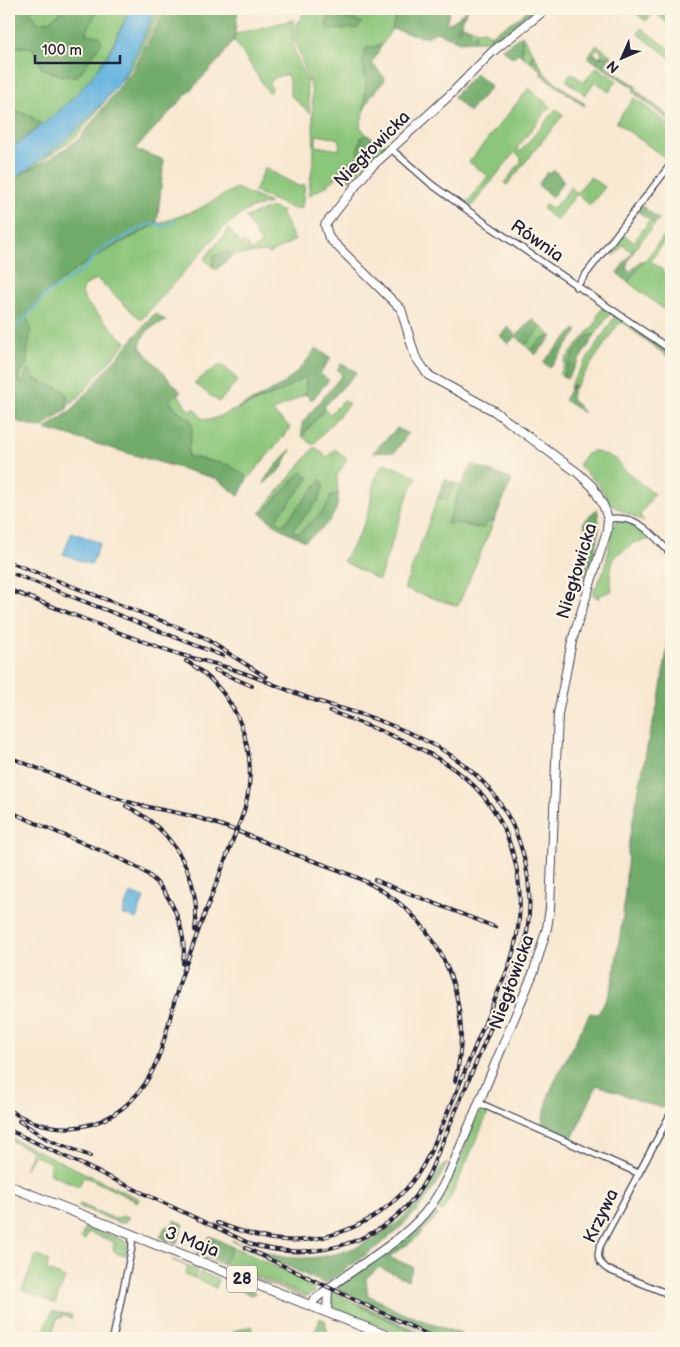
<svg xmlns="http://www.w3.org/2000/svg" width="680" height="1347" font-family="'Balsamiq Sans',sans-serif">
  <rect width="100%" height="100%" fill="#fcf5e5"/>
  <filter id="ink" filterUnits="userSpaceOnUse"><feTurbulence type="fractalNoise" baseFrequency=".02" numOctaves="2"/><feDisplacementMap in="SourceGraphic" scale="10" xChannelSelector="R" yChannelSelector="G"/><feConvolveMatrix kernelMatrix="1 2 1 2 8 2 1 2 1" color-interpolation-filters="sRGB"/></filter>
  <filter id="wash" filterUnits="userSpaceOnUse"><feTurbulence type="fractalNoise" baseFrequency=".0096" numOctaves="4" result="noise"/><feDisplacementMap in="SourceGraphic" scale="20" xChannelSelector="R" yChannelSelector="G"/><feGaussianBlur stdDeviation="1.12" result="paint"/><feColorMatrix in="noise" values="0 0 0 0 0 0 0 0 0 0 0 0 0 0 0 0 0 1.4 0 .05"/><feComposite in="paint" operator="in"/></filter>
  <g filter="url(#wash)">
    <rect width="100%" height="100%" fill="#f8e8d1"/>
    <g fill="#8cc67a" stroke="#57745a" fill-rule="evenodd">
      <polygon points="29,9 65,9 49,21 38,23"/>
      <path d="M98,9H130C119,32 108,56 93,77C80,95 60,111 43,126C32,116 24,111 9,111V53L18,47H31L37,55L41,68L66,77L91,37L85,35Z"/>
      <polygon points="156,9 162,9 134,65 76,137 36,166 17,176 103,103 124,75"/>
      <path d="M306,9H398L392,29L382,45L366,48C362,61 365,69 366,83C367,97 364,112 360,126L366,134L361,138L362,154L339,172V175L328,185L308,196L314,155L312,91L295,40L296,26ZM316,135L340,139L339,150L316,146Z"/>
      <polygon points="630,9 664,9 671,14 671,26 654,12 646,21"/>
      <path d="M293,20L294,50L306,79L310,113L290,95V83L287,75C278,75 275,77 269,84L272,88L269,93L234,40L235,34Z"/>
      <polygon points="461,24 478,31 485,30 490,35 493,44 487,41 475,41 476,35 469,33 461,26 453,39 449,37"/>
      <polygon points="641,28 671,50 671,58 638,34"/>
      <polygon points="522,35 533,53 530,62 522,56"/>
      <polygon points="597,45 612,56 599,57 602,53 598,48 594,52 597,57 590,54"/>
      <polygon points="597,67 617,81 609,92 595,81 585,95 566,80 571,73 584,82"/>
      <polygon points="529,88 550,106 517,148 520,152 556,109 563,115 507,185 504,183 521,162 521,158 515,152 470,208 465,205 488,176 469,162"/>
      <polygon points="634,98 671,126 671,148 664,157 616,122"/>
      <polygon points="371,137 387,145 363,166 351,180 344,180 346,171 356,166 370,149"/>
      <polygon points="265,168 300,187 305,184 302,208 294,209 254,192"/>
      <polygon points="590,177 605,187 590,205 577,194 556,220 543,209 546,204 553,209 571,187 577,193"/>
      <path d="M236,188L270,203L249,209L225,226L141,320L97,279L84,286L82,293L86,302L126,342L76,400L68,404C66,379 38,390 31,372L26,371V377L22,383L18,382L20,371L26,367V316L40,297L84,262L157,224L197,210Z"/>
      <polygon points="269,208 274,208 283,212 280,211 295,240 269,254 267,252 233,255 230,252 216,255 213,259 212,267 204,259 229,229 241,244 245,242 252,251 261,243 246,217"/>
      <polygon points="637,211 622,234 634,242 650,220 655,224 632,252 623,245 615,255 608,250"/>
      <polygon points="671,232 671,243 666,239 651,261 671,277 671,304 666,311 628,282 663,237 666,239"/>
      <polygon points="603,307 611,312 595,335 587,336 572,356 563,376 559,374 565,365 564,361 598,320 597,316"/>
      <polygon points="616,315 641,332 640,336 623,323 619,323 574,389 573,385 569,390 572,382"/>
      <polygon points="542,327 551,336 540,340 530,350 525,345"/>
      <polygon points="221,364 238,380 219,402 194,383"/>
      <path d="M304,377L306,380L305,394L272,412L290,427L287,432L246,481L245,476L229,465L188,456C187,443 195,433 191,420L178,411L169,400L178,394L190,412L195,408L201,418L210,420L280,392Z"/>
      <polygon points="344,400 349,404 313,445 302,436 325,409 330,414"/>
      <polygon points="315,447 327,457 335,449 347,459 337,476 338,493 331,496 324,510 299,533 291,531 313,508 317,484 283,525 275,520 309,478 302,472 262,514 260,513"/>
      <polygon points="592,450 616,459 621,467 654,494 640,515 644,522 611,505 599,485 578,465 586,454 591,453"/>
      <path d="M385,463L417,477L408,495L379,580L343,561C352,546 361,533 367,516C374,497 369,479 385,463Z"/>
      <polygon points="454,483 461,486 447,524 460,523 475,528 494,521 458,606 404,589 438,497 447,501"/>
      <polygon points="618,521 633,523 652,539 633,543 613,559 610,575 612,591 598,596 599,599 592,594 605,569 613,526"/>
      <polygon points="481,1108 489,1111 450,1199 442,1211 434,1208 458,1164"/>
      <polygon points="9,1137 139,1199 138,1202 84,1176 79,1186 49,1174 51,1163 34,1155 25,1169 32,1151 9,1140"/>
      <polygon points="80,1204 115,1219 123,1216 129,1217 125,1222 119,1223 78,1206"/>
      <polygon points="86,1226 128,1242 126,1255 117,1254 113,1249 114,1242 88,1232 85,1240 81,1238"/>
      <polygon points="233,1247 308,1281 315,1292 307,1296 224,1263"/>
      <polygon points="196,1254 301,1296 307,1298 302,1297"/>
      <polygon points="36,1255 49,1261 46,1270 65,1278 55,1304 22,1290"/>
      <polygon points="172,1260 197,1270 196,1279 185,1275 188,1266"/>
      <polygon points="200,1272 218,1279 216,1288 198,1280"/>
      <polygon points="225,1281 256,1293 251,1295 227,1285"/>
      <polygon points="333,1291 416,1334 419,1338 411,1338 335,1308 331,1298"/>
      <polygon points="52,1311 72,1315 71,1320 64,1314 62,1318 58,1317 50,1338 41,1338"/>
      <polygon points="252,1326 255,1338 236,1338 233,1331"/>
    </g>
    <g fill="#71ab6a" stroke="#4a6652">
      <path d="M18,9H29L38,23L49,21L65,9H98L85,34L99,36L102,42L79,75C69,81 52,71 41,68L37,55L31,47H18L9,53V27L15,18Z"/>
      <path d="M165,9H238L234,40L219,60L135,149L164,160L157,224C109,249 60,272 26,316L31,328L26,366L20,371L18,381L22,383L29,370L36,380L61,389L67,394L68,408L41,428L9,419V181L48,160L78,140L135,67Z"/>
      <polygon points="398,9 450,9 446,24 454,21 467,9 461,24 449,37 436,32 426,38 392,29"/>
      <polygon points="528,9 532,14 493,44 490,35 520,17"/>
      <polygon points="332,12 362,23 358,28 332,30 328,29 326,24"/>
      <polygon points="461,26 471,30 469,33 476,35 475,41 459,42 453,39"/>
      <polygon points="522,35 522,56 518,53 513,58 502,49"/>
      <polygon points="382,45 372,63 386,79 371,96 364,110 366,82 362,61 366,48"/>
      <polygon points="533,53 546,75 585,104 584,106 540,74 542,71 530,62"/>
      <polygon points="590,54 600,57 612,56 605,65 636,86 636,90 671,118 671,122 634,93 634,88 587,57"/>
      <polygon points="476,73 491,87 469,112 453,97"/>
      <path d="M9,111C24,111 32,116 43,126L9,150Z"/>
      <polygon points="366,134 371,137 371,154 356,166 348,169 344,180 339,175 340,168 361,154 357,153 361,138"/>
      <polygon points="554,170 564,181 552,197 538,185 547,172 550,174"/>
      <polygon points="641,205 659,219 655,224 637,211"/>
      <polygon points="635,248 626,267 630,272 640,261 644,261 628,282 617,273"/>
      <polygon points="225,252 230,252 233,255 216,270 212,267 214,256"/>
      <path d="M155,313L166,321C153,325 142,332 140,347L181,392L169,400L178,411L191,420C195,433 187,443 188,456L229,465L246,476V481L239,496L217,479L45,429L72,410Z"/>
      <polygon points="532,319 542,327 525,345 516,336 508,344 500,336 508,327 516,336"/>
      <polygon points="575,329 578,331 550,368 543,362"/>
      <polygon points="641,332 671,353 671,359 640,336"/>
      <polygon points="591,335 595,335 567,379 563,376 572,356 587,336"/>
      <polygon points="551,336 552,337 535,355 530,350 540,340"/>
      <path d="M316,348L331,358L320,374L329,380L312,400L305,394L306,381L304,377L280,392L237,408C275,390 291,384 316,348Z"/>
      <polygon points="341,364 357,372 324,407 325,409 302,436 302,423 342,375 337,370"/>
      <polygon points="574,384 571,398 584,413 564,400"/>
      <polygon points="397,428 408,434 395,452 372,453"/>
      <polygon points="291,449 282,468 264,484 267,476"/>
      <polygon points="472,464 512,480 494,521 488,521 483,528 460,523 447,524 461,486"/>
      <path d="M301,472L309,478L276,519L283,525L321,480L324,486L318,501L292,531L299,533L324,510L331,496L338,493C339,518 324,527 305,541L278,527L262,514Z"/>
      <polygon points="445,479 454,483 447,501 438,497"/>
      <path d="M597,508C603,533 594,553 586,577L582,578L591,542L583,523Z"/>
      <polygon points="671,626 671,1109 651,1105 597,1085 571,1141 541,1128 549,1094 557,1076 590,1013 598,1014 609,994 614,976 623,915 629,840 649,737 659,699"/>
      <path d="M448,1162C420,1223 377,1246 325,1284L231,1240C251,1248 272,1257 294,1258C341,1260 386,1239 416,1204C429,1190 432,1171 448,1162Z"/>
      <polygon points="431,1212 439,1215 414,1240 389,1257 413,1267 408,1280 379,1267 366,1278 368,1295 400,1312 472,1338 440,1338 335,1288 401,1240"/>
      <polygon points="175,1220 184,1224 176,1244 160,1237 165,1227 172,1225"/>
      <polygon points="210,1236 233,1247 224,1263 196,1252 200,1244 205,1245"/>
      <polygon points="358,1303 432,1338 419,1338 416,1334 363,1308"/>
      <polygon points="320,1318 325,1320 329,1338 312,1338"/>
    </g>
    <g fill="#66b5e0" stroke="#446c8e">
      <path d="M130,9H156C146,30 137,54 124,75C101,112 47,158 9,181V150C48,122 79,97 106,57C116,43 123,24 130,9Z"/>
      <polygon points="72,532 100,543 91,565 63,554"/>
      <polygon points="130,893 144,898 136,919 122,914"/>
    </g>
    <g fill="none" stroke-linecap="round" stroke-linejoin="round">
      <polyline stroke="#66b5e0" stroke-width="2" points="9,331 21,323 45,295 84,269 99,251 146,225 159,224 163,227 176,221"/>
    </g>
  </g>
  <g filter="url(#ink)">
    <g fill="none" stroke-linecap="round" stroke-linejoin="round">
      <g stroke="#424052" stroke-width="8">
        <g id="street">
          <polyline points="390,148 431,184 491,227 671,350"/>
          <polyline points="576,287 671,164"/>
          <path d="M608,519C638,514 652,534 671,554"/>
          <polyline points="479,1103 638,1173"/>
          <path d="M671,1113L600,1246C596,1258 599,1264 609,1270L671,1295"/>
          <polyline points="113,1338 132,1247 132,1236"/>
        </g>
      </g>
      <g stroke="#424052" stroke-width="10">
        <g id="secondary">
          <path d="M309,1305C344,1271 392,1251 424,1214C435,1202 442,1188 449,1174L534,971L547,928L550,908L558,714L572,641L607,531L608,519L604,507L593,487L578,473L494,411L428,375L415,356L401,309L329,238L325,225L369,169L451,94L492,52L546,9"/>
          <polyline points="327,1312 328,1290"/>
        </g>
      </g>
      <g stroke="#424052" stroke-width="11">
        <polyline id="primary" points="9,1186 392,1338"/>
      </g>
      <use href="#street" stroke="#fff" stroke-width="5.5"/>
      <use href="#secondary" stroke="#fff" stroke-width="8"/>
      <use href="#primary" stroke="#fff" stroke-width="9"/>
      <g stroke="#22223b" stroke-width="4">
        <g id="rail">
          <polyline points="9,562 201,636 266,677"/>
          <polyline points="9,572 223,656"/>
          <path d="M9,590C66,611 123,636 182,655C198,660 214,663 229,668C258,677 286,690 314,700C337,708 361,713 383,722C412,733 445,748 469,769C523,814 541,887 522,954L429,1174C396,1239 322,1264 253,1245L9,1130"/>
          <polyline points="215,670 252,686"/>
          <path d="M9,757C48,772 88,790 129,802C151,809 173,811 195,817C228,826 259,840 291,853C318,863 347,871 372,885C443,923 475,1004 455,1081"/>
          <path d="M126,806C174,829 202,878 195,931"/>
          <path d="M9,811C33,822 58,833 83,843C103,852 124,859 142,870C171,890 188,929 183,964"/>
          <polyline points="375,880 495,927"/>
          <path d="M9,1110C66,1146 130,1125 156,1063C168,1035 172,1004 182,975C202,920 223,866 244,811C261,753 239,692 186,661"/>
          <polyline points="19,1121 49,1140 90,1156"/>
          <path d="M217,1223C235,1229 253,1236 272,1239C329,1247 387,1220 419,1172C435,1148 444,1119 456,1093C473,1051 491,1008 509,966C533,895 517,814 454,769C416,742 372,728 330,711"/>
          <polyline points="246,1248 435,1338"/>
        </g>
      </g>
      <use href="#rail" stroke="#fcf5e5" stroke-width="2" stroke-dasharray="5.5" stroke-linecap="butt"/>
    </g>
  </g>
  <g text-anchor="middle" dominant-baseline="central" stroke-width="4.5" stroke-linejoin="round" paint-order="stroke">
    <rect fill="#fcf5e5" stroke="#63616e" stroke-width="1" x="227" y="1265.5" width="30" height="27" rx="4"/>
    <g font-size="16" font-weight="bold" fill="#22223b">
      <text x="242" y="1279">28</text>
    </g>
    <g font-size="18" fill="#22223b" stroke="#fcf5e5">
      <text transform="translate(372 149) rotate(-45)">Niegłowicka</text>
      <text transform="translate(537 241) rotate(35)">Równia</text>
      <text transform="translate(577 571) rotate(-73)">Niegłowicka</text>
      <text transform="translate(512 982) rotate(-70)">Niegłowicka</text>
      <text transform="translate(601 1216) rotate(-64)">Krzywa</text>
      <text transform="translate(192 1242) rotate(21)">3 Maja</text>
    </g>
  </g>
  <rect width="680" height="1347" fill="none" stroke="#fcf5e5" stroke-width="30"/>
  <g transform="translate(622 58) rotate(225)" stroke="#fcf5e5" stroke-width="4" paint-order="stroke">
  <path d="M0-4L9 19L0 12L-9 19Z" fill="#22223b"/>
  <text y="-8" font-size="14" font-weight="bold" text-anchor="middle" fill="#22223b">N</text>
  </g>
  <path d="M35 55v8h85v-8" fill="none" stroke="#22223b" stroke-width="2.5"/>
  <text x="42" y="55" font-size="15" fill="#22223b" stroke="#fcf5e5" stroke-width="4" paint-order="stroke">100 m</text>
</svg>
